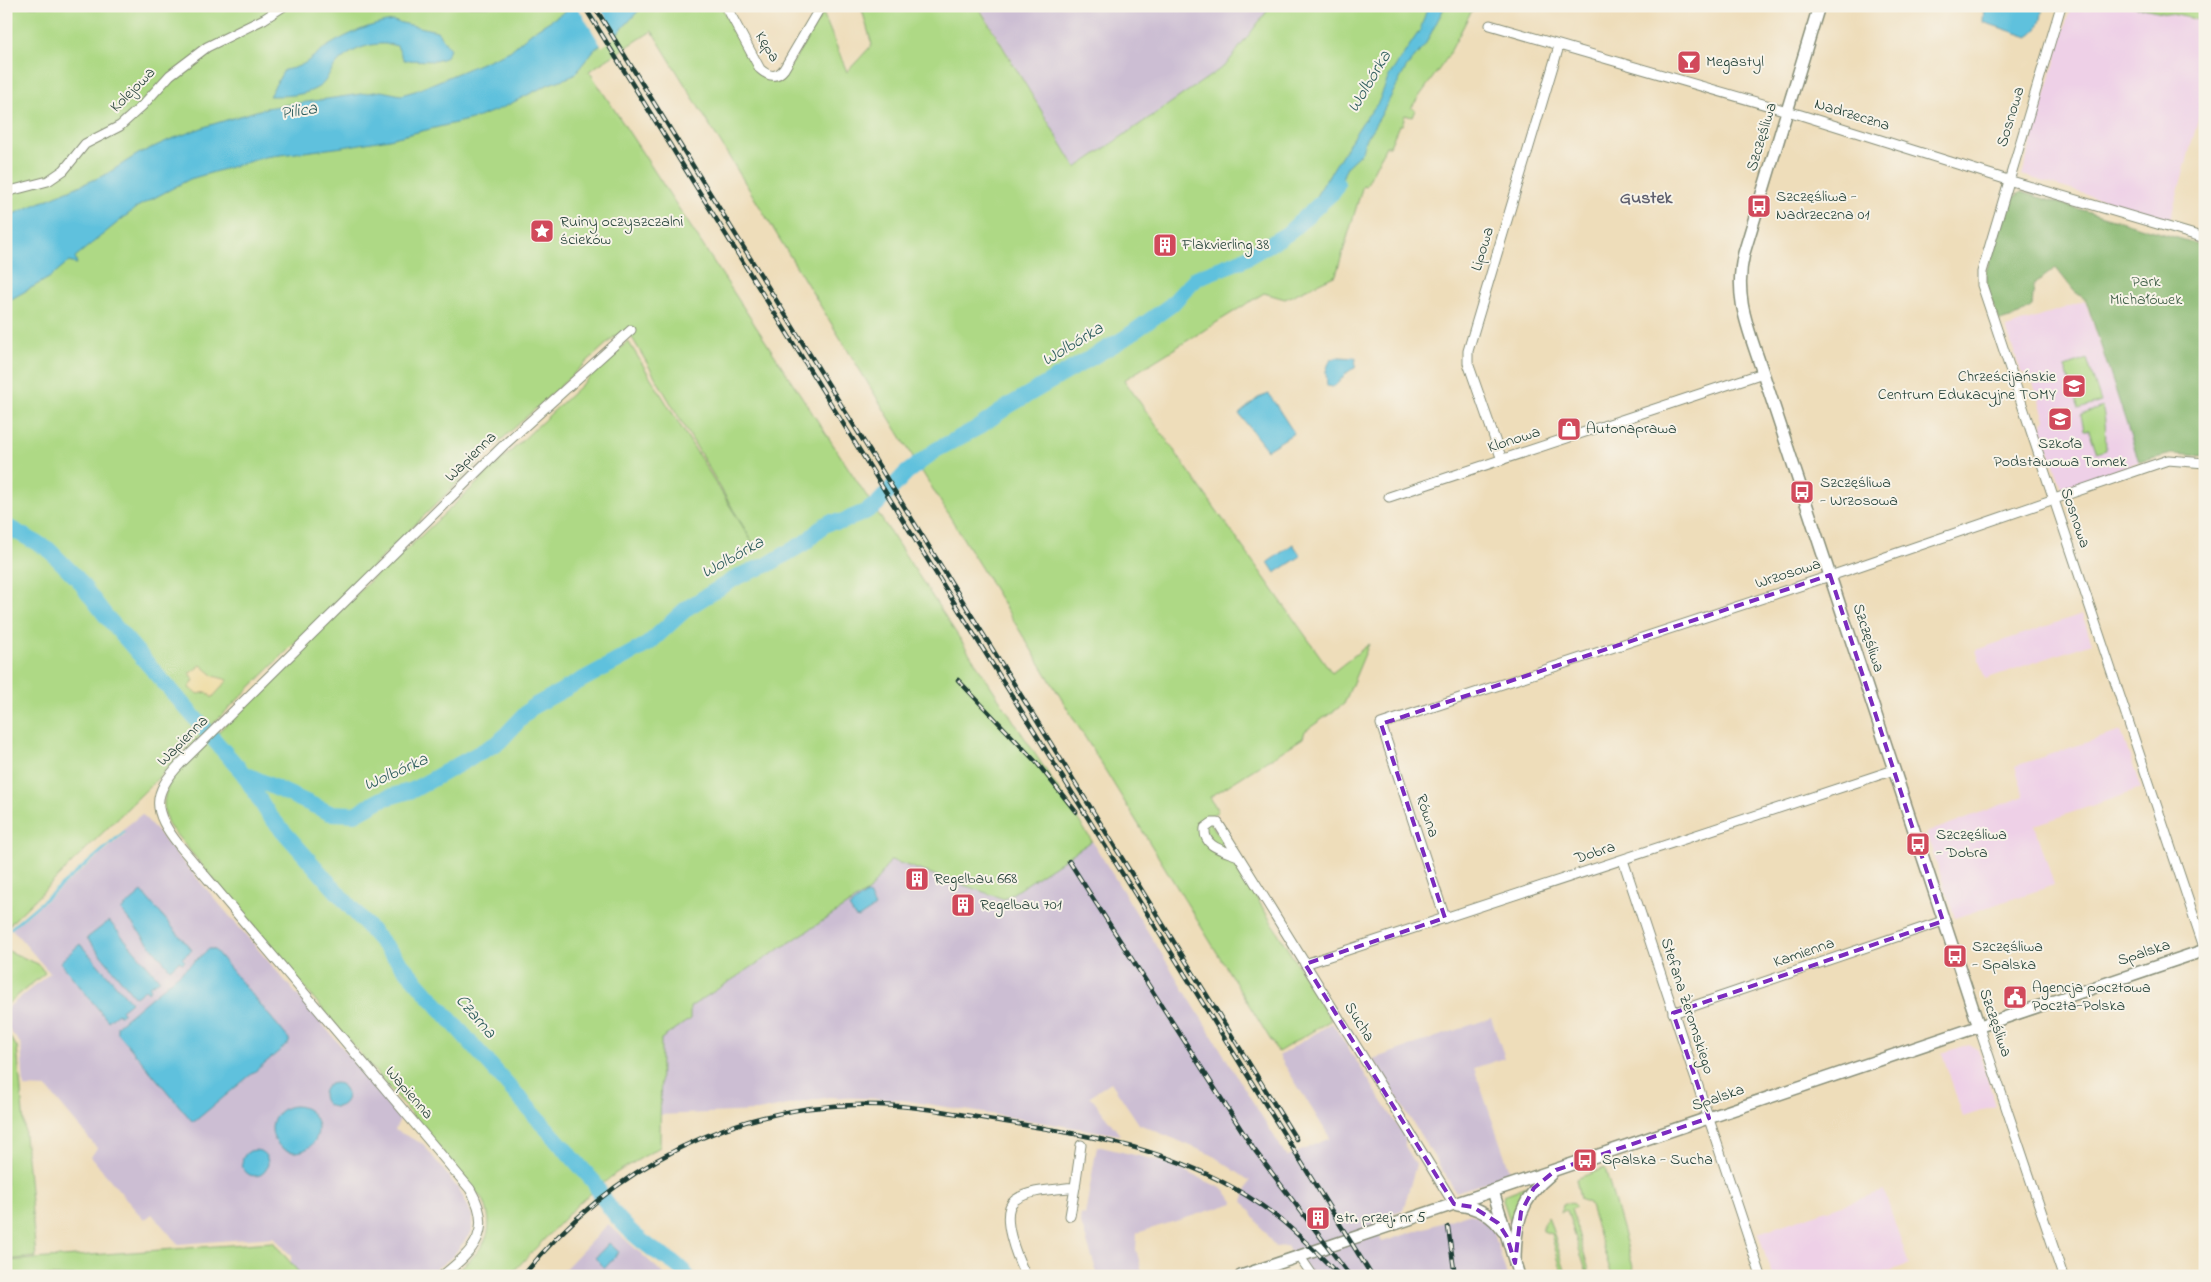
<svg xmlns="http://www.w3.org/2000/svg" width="2211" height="1282" font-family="'Indie Flower',sans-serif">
  <rect width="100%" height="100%" fill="#f7f3e8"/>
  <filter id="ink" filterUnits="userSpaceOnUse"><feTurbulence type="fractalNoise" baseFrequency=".02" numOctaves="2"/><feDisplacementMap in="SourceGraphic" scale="10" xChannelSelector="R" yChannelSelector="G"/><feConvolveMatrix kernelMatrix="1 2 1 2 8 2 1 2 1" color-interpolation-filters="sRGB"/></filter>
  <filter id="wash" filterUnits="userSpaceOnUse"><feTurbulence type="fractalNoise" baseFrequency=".0096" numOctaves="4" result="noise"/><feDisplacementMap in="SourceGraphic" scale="20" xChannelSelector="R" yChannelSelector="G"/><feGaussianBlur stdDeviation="1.12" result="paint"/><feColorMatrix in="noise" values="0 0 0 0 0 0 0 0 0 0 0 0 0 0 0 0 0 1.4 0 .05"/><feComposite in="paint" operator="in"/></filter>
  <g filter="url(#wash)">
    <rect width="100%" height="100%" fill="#eeddba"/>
    <g fill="#eed0e7">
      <polygon points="2071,6 2133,6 2205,22 2205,95 2170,220 2022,175"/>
      <polygon points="2085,301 2139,462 2062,488 2041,428 2045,419 2031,377 2021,372 2006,328"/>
      <polygon points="2082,614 2092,643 1985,679 1976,650"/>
      <polygon points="2121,731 2141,789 2035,825 2054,885 1955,918 1926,833 2024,796 2015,766"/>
      <polygon points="1969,1044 1978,1049 1996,1106 1963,1117 1942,1053"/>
      <polygon points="1884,1191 1909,1264 1875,1276 1772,1276 1758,1233"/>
    </g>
    <g fill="#ccbed3">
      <polygon points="979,6 1271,6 1226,65 1076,168"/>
      <polygon points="142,814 401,1116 395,1130 423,1144 460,1191 472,1215 472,1231 453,1256 427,1276 305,1276 291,1270 291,1256 274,1237 178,1244 152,1214 144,1220 91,1157 97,1148 47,1088 24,1087 21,1044 6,1026 6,1009 50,973 12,929 125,834 123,829"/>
      <polygon points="1092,841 1287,1157 1330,1138 1279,1056 1332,1023 1405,1137 1405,1146 1416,1165 1403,1210 1374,1219 1382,1242 1468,1214 1474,1215 1492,1227 1507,1276 1303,1276 1287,1246 1275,1247 1243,1201 1250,1181 1212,1155 1139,1124 1111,1082 1090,1096 1120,1135 896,1099 829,1097 758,1111 658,1115 661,1039 689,1019 690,1007 869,891 891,860 1004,899"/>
      <polygon points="1491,1018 1505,1058 1474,1068 1511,1174 1456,1192 1373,1059"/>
      <polygon points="1097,1146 1168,1163 1225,1190 1234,1203 1137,1233 1136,1249 1143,1276 1098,1276 1080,1220 1081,1214 1085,1215"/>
      <polygon points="608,1224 666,1276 558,1276"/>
    </g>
    <g fill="#aed985" stroke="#668b5c">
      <path d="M6,6H721L742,42L757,73L774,81L784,77L823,13L847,72L872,45L861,6H978L1076,168L1226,65L1271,6H1474L1447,58L1411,108L1415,110L1412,117L1405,115L1402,125H1399L1390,146H1386L1366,186L1363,185L1336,275L1285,299L1264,293L1124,380L1332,673L1369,644L1344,704L1305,731L1303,738L1210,797L1218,811L1208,818L1331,1020L1278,1052L652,31L589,71L1092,841L1004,899L891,860L869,891L690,1007V1019L661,1039L660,1147L616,1173L579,1203L509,1276H450C477,1255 499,1238 484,1201L169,826C161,808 163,793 173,777L402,549L405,551L628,341L756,548L627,329L614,337L499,442L6,928Z"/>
      <polygon points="2133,6 2205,6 2205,21"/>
      <polygon points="2087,359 2101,402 2079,409 2065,367"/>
      <path d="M2102,407C2107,424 2105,433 2106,450L2097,453L2089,430H2084L2081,415Z"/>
      <polygon points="6,950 38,964 45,973 6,1005"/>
      <polygon points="6,1032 17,1047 36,1257 6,1260"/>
      <polygon points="1605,1168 1635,1274 1636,1276 1612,1276 1589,1203 1580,1199 1576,1179"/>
      <polygon points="1527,1186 1530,1188 1515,1223 1511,1224 1503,1200 1504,1195"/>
      <polygon points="1571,1202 1576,1207 1571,1209 1589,1270 1586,1271 1567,1210 1561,1212 1563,1205"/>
      <polygon points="1548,1216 1567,1276 1563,1276 1551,1234 1543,1231 1543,1224"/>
      <polygon points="273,1242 302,1276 6,1276 6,1261"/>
    </g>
    <polygon fill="#8ab972" stroke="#547b53" points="2021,192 2205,246 2205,456 2172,454 2139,462 2086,300 2074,291 2056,268 2034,284 2032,306 2019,315 2000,321 1988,293 1986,271 2009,201"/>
    <polygon fill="#eeda9e" stroke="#868c69" points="201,665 214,676 228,680 212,698 207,692 198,694 189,688 194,681 190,673"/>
    <g fill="#5fc1dd" stroke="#3f7f88">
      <polygon points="574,6 643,6 620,31 595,49 573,76 549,84 502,108 476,118 389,139 343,147 265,157 190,179 137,207 75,257 77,264 68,262 49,278 6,302 6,217 105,175 138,154 169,140 207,126 266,108 381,91 401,95 415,91 510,51 532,32"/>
      <polygon points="1428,6 1445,6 1425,45 1406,68 1380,117 1365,140 1362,152 1347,166 1334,199 1329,202 1316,196 1362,123 1378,103 1389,76 1420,30"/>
      <path d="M1984,6H2042C2043,17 2039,32 2028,37L1983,22Z"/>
      <path d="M393,21L437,31L450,49L445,58L435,61L404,60L397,46C375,39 345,50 332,70C325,79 327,83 315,89C302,96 284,96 269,96L284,70C307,67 310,57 328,46C348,34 370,24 393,21Z"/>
      <path d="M1339,357L1356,358L1355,368C1345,371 1342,381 1333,387L1327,386L1326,371L1330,360Z"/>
      <polygon points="1269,394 1294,433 1267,450 1239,414 1258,398"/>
      <polygon points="1293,544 1301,556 1275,573 1268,562"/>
      <polygon points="142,892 192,950 182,958 185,961 182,963 179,961 170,969 121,910"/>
      <polygon points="866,894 869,895 875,907 858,918 855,917 849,907"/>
      <polygon points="109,921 160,980 149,986 151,989 148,992 146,989 136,997 134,996 87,938"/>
      <polygon points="80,944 131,1002 121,1010 124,1013 120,1016 118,1013 108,1021 60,962"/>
      <polygon points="209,949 214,949 289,1039 289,1043 195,1121 192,1121 117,1032 117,1026"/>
      <circle cx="335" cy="1095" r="12"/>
      <circle cx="295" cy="1129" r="23"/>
      <circle cx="255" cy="1163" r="13"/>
      <polygon points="609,1243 619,1252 605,1268 595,1258"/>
    </g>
    <g fill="#eeddba">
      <polygon points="577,6 588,6 610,41 602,47"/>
      <polygon points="589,6 599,6 617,36 611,41"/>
    </g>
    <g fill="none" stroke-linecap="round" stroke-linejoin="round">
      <g stroke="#5fc1dd" stroke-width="2.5">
        <polyline points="1463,6 1467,8"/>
        <polyline points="11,928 124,832"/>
      </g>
      <g stroke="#5fc1dd" stroke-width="16">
        <polyline points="6,526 48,549 77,578 105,615 243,773 330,813 355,814 382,799 413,790 499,742 532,707 648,644 687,608 739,576 769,564 806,542 823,526 830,522 841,522 865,512 877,504 906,473 936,450 979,427 1010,405 1125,338 1171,305 1196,278 1242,260 1287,234 1334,191 1337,184"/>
        <path d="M243,773L269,815L594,1182C607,1208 626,1230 651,1248C664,1258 677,1262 687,1276"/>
      </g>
    </g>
  </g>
  <g filter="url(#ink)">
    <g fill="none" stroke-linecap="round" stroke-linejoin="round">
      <g stroke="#868d77" stroke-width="11">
        <g id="minor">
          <path d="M726,6L760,69C769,77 777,78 784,69L821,6"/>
          <polyline points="2061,6 1982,272 1982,285 2205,950"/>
          <polyline points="1490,25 1801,115 2008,180 2205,238"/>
          <polyline points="6,192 48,181 64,170 85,144 120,126 142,106 170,75 207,47 264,19 284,6"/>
          <polyline points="1502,460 1468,363 1468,351 1559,46"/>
          <polyline points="1389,497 1763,373"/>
          <path d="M1238,856C1223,850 1203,847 1205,828L1212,823H1218L1454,1204"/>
          <polyline points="1623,860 1761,1276"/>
          <polyline points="1445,918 1381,724 1842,572 2168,460 2205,463"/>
          <polyline points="1305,964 1894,770"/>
          <polyline points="1673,1013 1943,921"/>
          <polyline points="1979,1027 2063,1276"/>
          <polyline points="1070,1216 1075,1187"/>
          <polyline points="1300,1257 1313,1276"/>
          <path d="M442,1276C475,1250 494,1230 470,1189L179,845C152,811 151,794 181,763L503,446L631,330"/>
          <path d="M1026,1276C1018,1260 998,1213 1015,1200C1030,1189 1057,1190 1075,1187L1081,1145"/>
        </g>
      </g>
      <g stroke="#868d77" stroke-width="14">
        <g id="tertiary">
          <path d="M1819,6L1744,253C1733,298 1749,330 1763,373L1979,1027"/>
          <polyline points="1493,1191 1519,1276"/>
          <path d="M1458,1205C1477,1207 1492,1214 1503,1231"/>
          <path d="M1515,1263C1515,1224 1520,1199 1551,1174"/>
          <polyline points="1241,1276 2205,950"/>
        </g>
      </g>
      <use href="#minor" stroke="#fff" stroke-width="9"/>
      <use href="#tertiary" stroke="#fff" stroke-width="11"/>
      <g stroke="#1f3d34" stroke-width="4.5">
        <g id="rail">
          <polyline points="584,6 1372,1276"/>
          <polyline points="594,6 1296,1139"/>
          <polyline points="958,680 1037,763 1076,812"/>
          <polyline points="1069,861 1253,1148 1350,1276"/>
          <polyline points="1448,1227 1455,1276"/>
          <path d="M523,1276C610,1167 737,1100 878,1105C921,1106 963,1115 1006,1122C1105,1138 1194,1153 1276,1216C1299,1234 1319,1255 1340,1276"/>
        </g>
      </g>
      <use href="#rail" stroke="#f7f3e8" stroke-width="2.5" stroke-dasharray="8" stroke-linecap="butt"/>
    </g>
  </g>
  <path fill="none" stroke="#7b2cbf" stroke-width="4" stroke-dasharray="10 6" stroke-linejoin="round" d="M1830,575L1943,921L1673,1013L1709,1118L1556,1170L1534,1188L1521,1212L1515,1263L1507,1237L1498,1223L1473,1207L1454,1204L1305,964L1445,918L1381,724Z"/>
  <defs>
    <g id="bar-square" transform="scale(1.25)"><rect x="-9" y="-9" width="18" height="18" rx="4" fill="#d1495b" stroke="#f7f3e8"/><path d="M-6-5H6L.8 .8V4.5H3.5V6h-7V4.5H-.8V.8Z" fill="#fff"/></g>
    <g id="bus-square" transform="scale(1.25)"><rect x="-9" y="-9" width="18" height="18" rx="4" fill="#d1495b" stroke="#f7f3e8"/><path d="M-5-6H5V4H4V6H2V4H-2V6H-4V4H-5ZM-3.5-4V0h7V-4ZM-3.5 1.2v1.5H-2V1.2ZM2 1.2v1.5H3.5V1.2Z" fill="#fff"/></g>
    <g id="sight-square" transform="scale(1.25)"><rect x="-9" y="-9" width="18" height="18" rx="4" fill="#d1495b" stroke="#f7f3e8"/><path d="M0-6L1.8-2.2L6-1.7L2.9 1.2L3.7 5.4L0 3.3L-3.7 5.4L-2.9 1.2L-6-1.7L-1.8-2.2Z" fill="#fff"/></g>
    <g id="building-square" transform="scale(1.25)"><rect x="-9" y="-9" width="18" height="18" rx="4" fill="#d1495b" stroke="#f7f3e8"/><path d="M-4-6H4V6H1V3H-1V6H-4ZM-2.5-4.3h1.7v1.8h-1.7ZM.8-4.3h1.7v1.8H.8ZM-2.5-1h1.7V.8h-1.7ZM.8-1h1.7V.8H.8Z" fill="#fff"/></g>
    <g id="school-square" transform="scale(1.25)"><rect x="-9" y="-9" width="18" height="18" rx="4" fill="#d1495b" stroke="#f7f3e8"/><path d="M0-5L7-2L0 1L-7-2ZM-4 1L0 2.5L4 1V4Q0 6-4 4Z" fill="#fff"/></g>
    <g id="shop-square" transform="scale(1.25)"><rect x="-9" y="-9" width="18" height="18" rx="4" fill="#d1495b" stroke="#f7f3e8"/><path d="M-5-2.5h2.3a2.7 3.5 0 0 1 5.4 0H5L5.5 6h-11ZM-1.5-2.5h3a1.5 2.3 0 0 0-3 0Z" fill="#fff"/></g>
    <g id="civic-square" transform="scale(1.25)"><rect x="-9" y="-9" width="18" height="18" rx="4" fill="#d1495b" stroke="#f7f3e8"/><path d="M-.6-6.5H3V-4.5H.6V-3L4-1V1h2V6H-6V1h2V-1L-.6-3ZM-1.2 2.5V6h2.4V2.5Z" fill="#fff"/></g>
  </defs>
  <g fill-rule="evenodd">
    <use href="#bar-square" x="1689" y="62"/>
    <use href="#bus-square" x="1759" y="206"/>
    <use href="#sight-square" x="542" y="231"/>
    <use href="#building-square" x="1165" y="245"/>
    <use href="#school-square" x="2074" y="386"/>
    <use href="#school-square" x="2060" y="419"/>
    <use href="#shop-square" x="1569" y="429"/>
    <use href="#bus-square" x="1802" y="492"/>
    <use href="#bus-square" x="1918" y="844"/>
    <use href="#building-square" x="917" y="879"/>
    <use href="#building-square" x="963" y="905"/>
    <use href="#bus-square" x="1955" y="956"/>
    <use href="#civic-square" x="2015" y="997"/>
    <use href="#bus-square" x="1585" y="1160"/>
    <use href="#building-square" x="1318" y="1218"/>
  </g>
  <g text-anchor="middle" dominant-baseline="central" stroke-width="4" stroke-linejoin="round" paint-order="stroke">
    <g font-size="16" fill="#1f3d34" stroke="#f7f3e8">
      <text transform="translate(767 47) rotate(58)">Kępa</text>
      <text transform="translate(133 90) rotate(-45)">Kolejowa</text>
      <text transform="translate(1852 115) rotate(17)">Nadrzeczna</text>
      <text transform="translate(2011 117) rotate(-73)">Sosnowa</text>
      <text transform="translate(1762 137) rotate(-73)">Szczęśliwa</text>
      <text transform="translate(1483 249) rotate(-73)">Lipowa</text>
      <text transform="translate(1514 440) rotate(-18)">Klonowa</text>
      <text transform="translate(471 457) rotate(-44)">Wapienna</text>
      <text transform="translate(2075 518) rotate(71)">Sosnowa</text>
      <text transform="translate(1788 574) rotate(-18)">Wrzosowa</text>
      <text transform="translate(1868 638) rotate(72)">Szczęśliwa</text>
      <text transform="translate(183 741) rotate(-45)">Wapienna</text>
      <text transform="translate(1427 816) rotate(72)">Równa</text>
      <text transform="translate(1595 853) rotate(-18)">Dobra</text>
      <text transform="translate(1804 953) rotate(-19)">Kamienna</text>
      <text transform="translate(2144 953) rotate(-18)">Spalska</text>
      <text transform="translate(1687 1006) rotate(72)">Stefana Żeromskiego</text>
      <text transform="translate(1359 1022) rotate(58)">Sucha</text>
      <text transform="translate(1995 1023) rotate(71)">Szczęśliwa</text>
      <text transform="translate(409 1093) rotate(49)">Wapienna</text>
      <text transform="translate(1718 1098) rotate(-19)">Spalska</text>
    </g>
    <g font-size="16" fill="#1f3d34" stroke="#f7f3e8" text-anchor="start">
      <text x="1706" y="62">Megastyl</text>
      <text x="1776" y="197">Szczęśliwa -<tspan x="1776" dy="18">Nadrzeczna 01</tspan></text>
      <text x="560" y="222">Ruiny oczyszczalni<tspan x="560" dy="18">ścieków</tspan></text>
      <text x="1182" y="245">Flakvierling 38</text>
      <text x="2056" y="377" text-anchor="end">Chrześcijańskie<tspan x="2056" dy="18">Centrum Edukacyjne TOMY</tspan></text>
      <text x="1586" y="429">Autonaprawa</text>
      <text x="2060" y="444" text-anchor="middle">Szkoła<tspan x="2060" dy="18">Podstawowa Tomek</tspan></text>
      <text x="1820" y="483">Szczęśliwa<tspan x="1820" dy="18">- Wrzosowa</tspan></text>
      <text x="1936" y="835">Szczęśliwa<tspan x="1936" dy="18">- Dobra</tspan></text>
      <text x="934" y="879">Regelbau 668</text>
      <text x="980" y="905">Regelbau 701</text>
      <text x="1972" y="947">Szczęśliwa<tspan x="1972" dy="18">- Spalska</tspan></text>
      <text x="2032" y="988">Agencja pocztowa<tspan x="2032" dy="18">Poczta-Polska</tspan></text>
      <text x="1602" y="1160">Spalska - Sucha</text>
      <text x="1336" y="1218">str. przej. nr 5</text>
    </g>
    <g font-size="16" fill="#3c5c44" stroke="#f7f3e8">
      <text x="2146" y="282">Park<tspan x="2146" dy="18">Michałówek</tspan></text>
    </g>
    <g font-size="18" font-style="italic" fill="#2f5e5e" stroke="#f7f3e8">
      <text transform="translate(1370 82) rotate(-59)">Wolbórka</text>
      <text transform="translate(299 112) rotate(-9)">Pilica</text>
      <text transform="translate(1073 345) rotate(-31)">Wolbórka</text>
      <text transform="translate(733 558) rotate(-29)">Wolbórka</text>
      <text transform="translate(396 773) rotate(-24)">Wolbórka</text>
      <text transform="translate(475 1017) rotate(49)">Czarna</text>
    </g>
    <g font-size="18" font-weight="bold" fill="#5e5f6e" stroke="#f7f3e8">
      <text x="1646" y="199">Gustek</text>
    </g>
  </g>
  <rect width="2211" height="1282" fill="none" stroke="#f7f3e8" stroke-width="25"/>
</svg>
